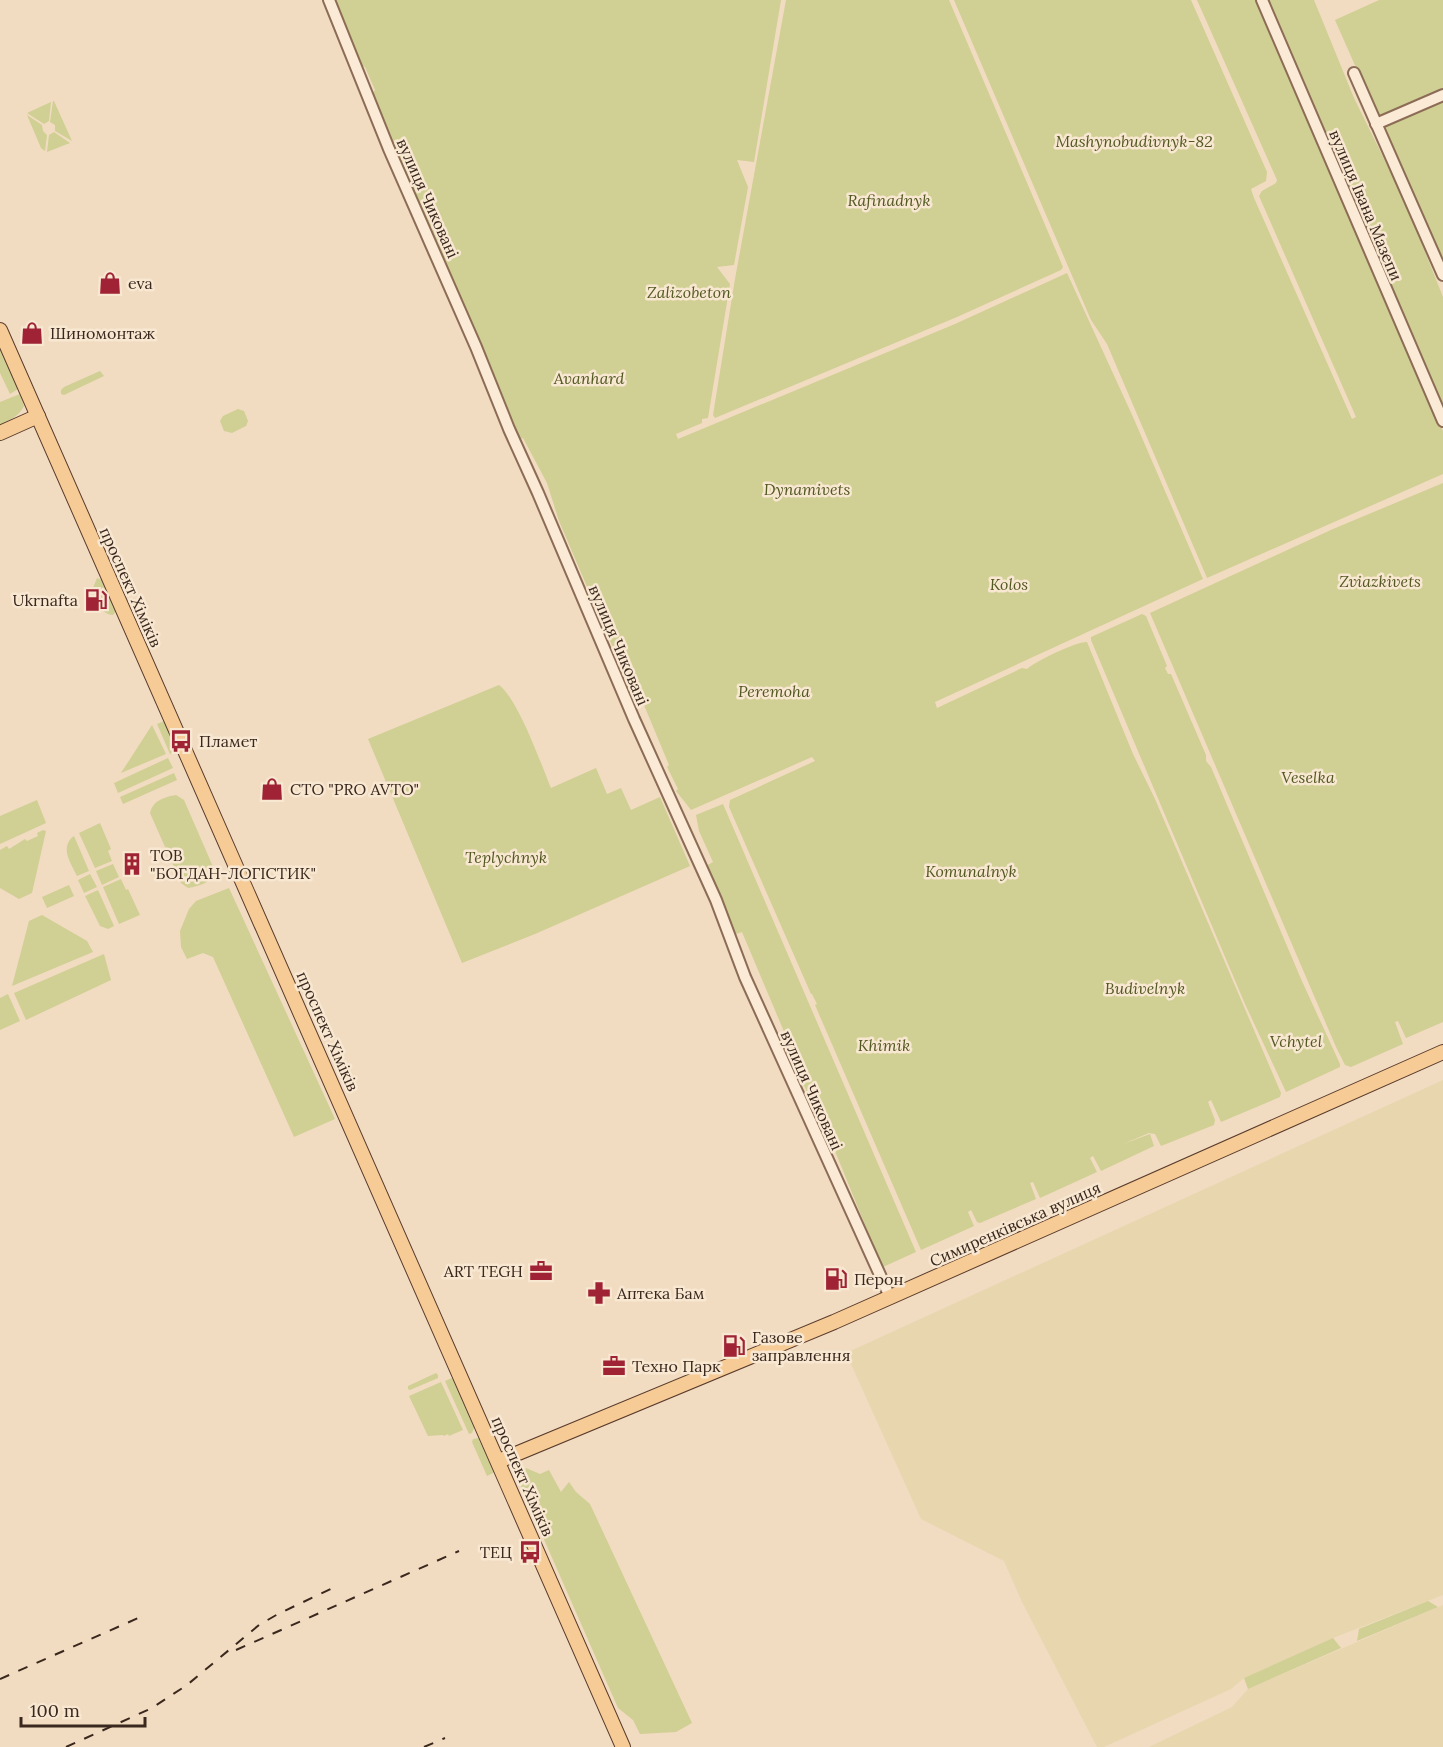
<svg xmlns="http://www.w3.org/2000/svg" width="1443" height="1747" font-family="Lora,serif">
  <rect width="100%" height="100%" fill="#f1dcc1"/>
  <g fill="#e7d6ae">
    <polygon points="1443,1080 1443,1595 1333,1638 1244,1678 1231,1689 1104,1747 1097,1747 1022,1602 1004,1561 921,1519 846,1353"/>
    <polygon points="1443,1605 1443,1747 1149,1747 1232,1707 1248,1689"/>
  </g>
  <g fill="#d0cf94">
    <path d="M334,0H781L754,162L737,160L748,187L734,265L717,267L730,284L708,418L702,419V423L676,434L678,439L955,324L1067,273L1133,417L1203,579L935,702L937,708L1022,668L1027,669C1036,661 1075,642 1087,642L1133,754L1155,799L1281,1093L1280,1097L1221,1122L1211,1100L1208,1102L1215,1120L1214,1125L1161,1146L1155,1134L1149,1133L1123,1144L1150,1134L1154,1146L1101,1171L1093,1156L1090,1158L1097,1172L1040,1198L1033,1182L1030,1183L1036,1199L980,1223L977,1222L971,1210L968,1212L974,1226L921,1250L815,1005L817,1004L812,994H811L729,807L730,800L815,761L812,757L691,810L676,791L678,789L667,767L669,765L629,669L620,664L559,521L547,483L523,438L518,440C475,323 419,210 372,95L375,90L365,67L360,65Z"/>
    <polygon points="786,0 949,0 1063,267 1061,270 957,317 715,418 713,415 735,279"/>
    <polygon points="954,0 1191,0 1267,172 1266,181 1251,189 1254,198 1352,419 1356,417 1259,196 1262,191 1276,183 1277,180 1197,0 1255,0 1443,431 1443,474 1207,578 1107,344 1091,320"/>
    <polygon points="1268,0 1314,0 1354,98 1395,181 1397,181 1443,297 1443,409"/>
    <polygon points="1379,0 1443,0 1443,265 1335,20"/>
    <polygon points="53,101 54,101 72,141 55,131 55,125 50,122"/>
    <polygon points="51,102 49,121 44,124 27,113"/>
    <polygon points="27,115 42,125 43,131 47,135 45,151 41,148"/>
    <polygon points="54,132 70,143 47,152 49,135"/>
    <polygon points="0,348 18,389 10,394 0,373"/>
    <polygon points="100,371 104,376 64,395 61,394 61,390 64,387"/>
    <path d="M20,394L24,406C19,416 10,420 0,425V402Z"/>
    <polygon points="238,409 244,411 248,421 246,426 232,433 224,431 220,421 223,416"/>
    <polygon points="1443,483 1443,1022 1406,1038 1398,1021 1395,1022 1403,1044 1351,1067 1345,1065 1336,1047 1150,613 1333,529"/>
    <path d="M97,578L103,580L116,611L113,615C99,614 98,599 93,588Z"/>
    <polygon points="1142,614 1146,616 1167,666 1165,668 1168,674 1171,674 1206,755 1206,761 1211,767 1301,979 1340,1064 1340,1067 1286,1092 1245,1004 1091,640 1091,637"/>
    <path d="M499,685C518,699 541,764 551,788L596,768L607,794L621,788L631,810L660,797L690,866L535,934L462,963L368,739Z"/>
    <polygon points="164,721 177,751 170,754 157,724"/>
    <polygon points="152,725 166,754 121,773"/>
    <polygon points="168,758 173,768 118,793 114,783"/>
    <polygon points="174,773 177,780 123,804 120,797"/>
    <path d="M176,795L184,800L214,869C214,882 200,886 188,888L181,883L150,813C153,800 165,797 176,795Z"/>
    <polygon points="37,800 46,823 0,844 0,816"/>
    <path d="M723,804L916,1252L883,1267L875,1249L873,1250L870,1245L873,1244C853,1196 833,1144 811,1096H809L787,1051L791,1049L788,1041L742,932L736,934L706,866L713,862L699,831L696,815Z"/>
    <polygon points="100,823 111,849 108,851 112,861 95,868 79,833"/>
    <polygon points="43,830 46,831 32,893 19,899 0,888 0,850 7,846 9,849 25,839 27,841 38,836 37,833"/>
    <path d="M74,836L89,871L77,876C71,863 59,847 74,836Z"/>
    <polygon points="113,864 119,877 102,885 96,871"/>
    <polygon points="90,874 97,887 84,893 78,880"/>
    <polygon points="121,879 126,890 128,889 140,915 119,924 103,887"/>
    <polygon points="69,885 74,896 47,908 42,897"/>
    <polygon points="229,888 335,1119 294,1137 213,957 203,953 187,959 181,947 180,931 189,909 196,901"/>
    <polygon points="98,890 114,926 108,929 100,926 85,896"/>
    <polygon points="42,915 87,941 93,952 12,986 29,921"/>
    <polygon points="104,954 111,980 26,1020 14,993"/>
    <polygon points="8,994 20,1021 0,1030 0,998"/>
    <polygon points="436,1373 438,1375 438,1378 410,1390 408,1389 408,1386"/>
    <polygon points="454,1377 475,1425 472,1433 469,1434 445,1381"/>
    <polygon points="441,1382 463,1430 449,1436 448,1434 444,1436 443,1435 428,1436 409,1396"/>
    <polygon points="479,1438 495,1472 487,1476 472,1442 473,1439"/>
    <polygon points="526,1468 540,1474 549,1470 561,1492 569,1482 576,1492 590,1504 692,1723 676,1732 640,1734 633,1720 618,1708 521,1487"/>
    <polygon points="1428,1601 1438,1607 1357,1641 1359,1629"/>
    <polygon points="1333,1638 1341,1648 1248,1689 1244,1678"/>
  </g>
  <g fill="none" stroke-linecap="round" stroke-linejoin="round">
    <g stroke="#8c6c57" stroke-width="14">
      <g id="minor">
        <polyline points="329,0 389,149 476,347 509,429 538,493 634,719 716,900 745,977 890,1297"/>
        <polyline points="1262,0 1443,421"/>
        <polyline points="1354,73 1443,275"/>
        <polyline points="1376,124 1443,95"/>
      </g>
    </g>
    <g stroke="#593b2c" stroke-width="16">
      <g id="major">
        <polyline points="0,330 623,1747"/>
        <polyline points="0,433 38,416"/>
        <polyline points="499,1461 834,1322 1443,1052"/>
      </g>
    </g>
    <use href="#minor" stroke="#fbead5" stroke-width="10"/>
    <use href="#major" stroke="#f7cb96" stroke-width="14"/>
    <g stroke="#3a271d" stroke-width="2" stroke-dasharray="10 10" stroke-linecap="butt">
      <polyline points="236,1650 459,1551"/>
      <polyline points="0,1679 145,1615"/>
      <polyline points="66,1747 152,1708 187,1685 259,1625 278,1614 337,1586"/>
      <polyline points="424,1747 445,1738"/>
    </g>
  </g>
  <defs>
    <g id="shop-bare" transform="scale(1.8)"><path d="M-5-2.5h2.3a2.7 3.5 0 0 1 5.4 0H5L5.5 6h-11ZM-1.5-2.5h3a1.5 2.3 0 0 0-3 0Z" fill="#9f2335" stroke="#f8e7d1" stroke-width="2.5" paint-order="stroke"/></g>
    <g id="fuel-bare" transform="scale(1.8)"><path d="M-5.5-6h7V0h2V4h1.3V-2.5L3-4.5l.8-.8L6-3V5H2.5V1h-1V6h-7ZM-4.2-4.7v3.2H.2V-4.7Z" fill="#9f2335" stroke="#f8e7d1" stroke-width="2.5" paint-order="stroke"/></g>
    <g id="bus-bare" transform="scale(1.8)"><path d="M-5-6H5V4H4V6H2V4H-2V6H-4V4H-5ZM-3.5-4V0h7V-4ZM-3.5 1.2v1.5H-2V1.2ZM2 1.2v1.5H3.5V1.2Z" fill="#9f2335" stroke="#f8e7d1" stroke-width="2.5" paint-order="stroke"/></g>
    <g id="building-bare" transform="scale(1.8)"><path d="M-4-6H4V6H1V3H-1V6H-4ZM-2.5-4.3h1.7v1.8h-1.7ZM.8-4.3h1.7v1.8H.8ZM-2.5-1h1.7V.8h-1.7ZM.8-1h1.7V.8H.8Z" fill="#9f2335" stroke="#f8e7d1" stroke-width="2.5" paint-order="stroke"/></g>
    <g id="office-bare" transform="scale(1.8)"><path d="M-6-3h4V-5.5h4V-3h4V5H-6ZM-1-4.5V-3h2v-1.5ZM-6 0V1H6V0Z" fill="#9f2335" stroke="#f8e7d1" stroke-width="2.5" paint-order="stroke"/></g>
    <g id="pharmacy-bare" transform="scale(1.8)"><path d="M-2-6h4v4h4v4h-4v4h-4v-4h-4v-4h4Z" fill="#9f2335" stroke="#f8e7d1" stroke-width="2.5" paint-order="stroke"/></g>
  </defs>
  <g fill-rule="evenodd">
    <use href="#shop-bare" x="110" y="283"/>
    <use href="#shop-bare" x="32" y="333"/>
    <use href="#fuel-bare" x="96" y="600"/>
    <use href="#bus-bare" x="181" y="741"/>
    <use href="#shop-bare" x="272" y="789"/>
    <use href="#building-bare" x="132" y="864"/>
    <use href="#office-bare" x="541" y="1271"/>
    <use href="#fuel-bare" x="836" y="1279"/>
    <use href="#pharmacy-bare" x="599" y="1293"/>
    <use href="#fuel-bare" x="734" y="1346"/>
    <use href="#office-bare" x="614" y="1366"/>
    <use href="#bus-bare" x="530" y="1552"/>
  </g>
  <g text-anchor="middle" dominant-baseline="central" stroke-width="5" stroke-linejoin="round" paint-order="stroke">
    <g font-size="16" font-style="italic" fill="#525822" stroke="#f8e7d1">
      <text x="1134" y="141">Mashynobudivnyk-82</text>
      <text x="889" y="200">Rafinadnyk</text>
      <text x="689" y="292">Zalizobeton</text>
      <text x="589" y="378">Avanhard</text>
      <text x="807" y="489">Dynamivets</text>
      <text x="1380" y="581">Zviazkivets</text>
      <text x="1009" y="584">Kolos</text>
      <text x="774" y="691">Peremoha</text>
      <text x="1308" y="777">Veselka</text>
      <text x="506" y="857">Teplychnyk</text>
      <text x="971" y="871">Komunalnyk</text>
      <text x="1145" y="988">Budivelnyk</text>
      <text x="1296" y="1041">Vchytel</text>
      <text x="884" y="1045">Khimik</text>
    </g>
    <g font-size="16" fill="#3a271d" stroke="#f8e7d1">
      <text transform="translate(428 198) rotate(66)">вулиця Чиковані</text>
      <text transform="translate(1366 205) rotate(67)">вулиця Івана Мазепи</text>
      <text transform="translate(131 587) rotate(66)">проспект Хіміків</text>
      <text transform="translate(619 645) rotate(67)">вулиця Чиковані</text>
      <text transform="translate(328 1031) rotate(66)">проспект Хіміків</text>
      <text transform="translate(812 1090) rotate(66)">вулиця Чиковані</text>
      <text transform="translate(1015 1224) rotate(-24)">Симиренківська вулиця</text>
      <text transform="translate(523 1476) rotate(66)">проспект Хіміків</text>
    </g>
    <g font-size="16" fill="#3a271d" stroke="#f8e7d1" text-anchor="start">
      <text x="128" y="283">eva</text>
      <text x="50" y="333">Шиномонтаж</text>
      <text x="78" y="600" text-anchor="end">Ukrnafta</text>
      <text x="199" y="741">Пламет</text>
      <text x="290" y="789">СТО "PRO AVTO"</text>
      <text x="150" y="855">ТОВ<tspan x="150" dy="18">"БОГДАН-ЛОГІСТИК"</tspan></text>
      <text x="523" y="1271" text-anchor="end">ART TEGH</text>
      <text x="854" y="1279">Перон</text>
      <text x="617" y="1293">Аптека Бам</text>
      <text x="752" y="1337">Газове<tspan x="752" dy="18">заправлення</tspan></text>
      <text x="632" y="1366">Техно Парк</text>
      <text x="512" y="1552" text-anchor="end">ТЕЦ</text>
    </g>
  </g>
  <path d="M21 1717v9h124v-9" fill="none" stroke="#3a271d" stroke-width="3"/>
  <text x="30" y="1717" font-size="18" fill="#3a271d" stroke="#f8e7d1" stroke-width="4.5" paint-order="stroke">100 m</text>
</svg>
